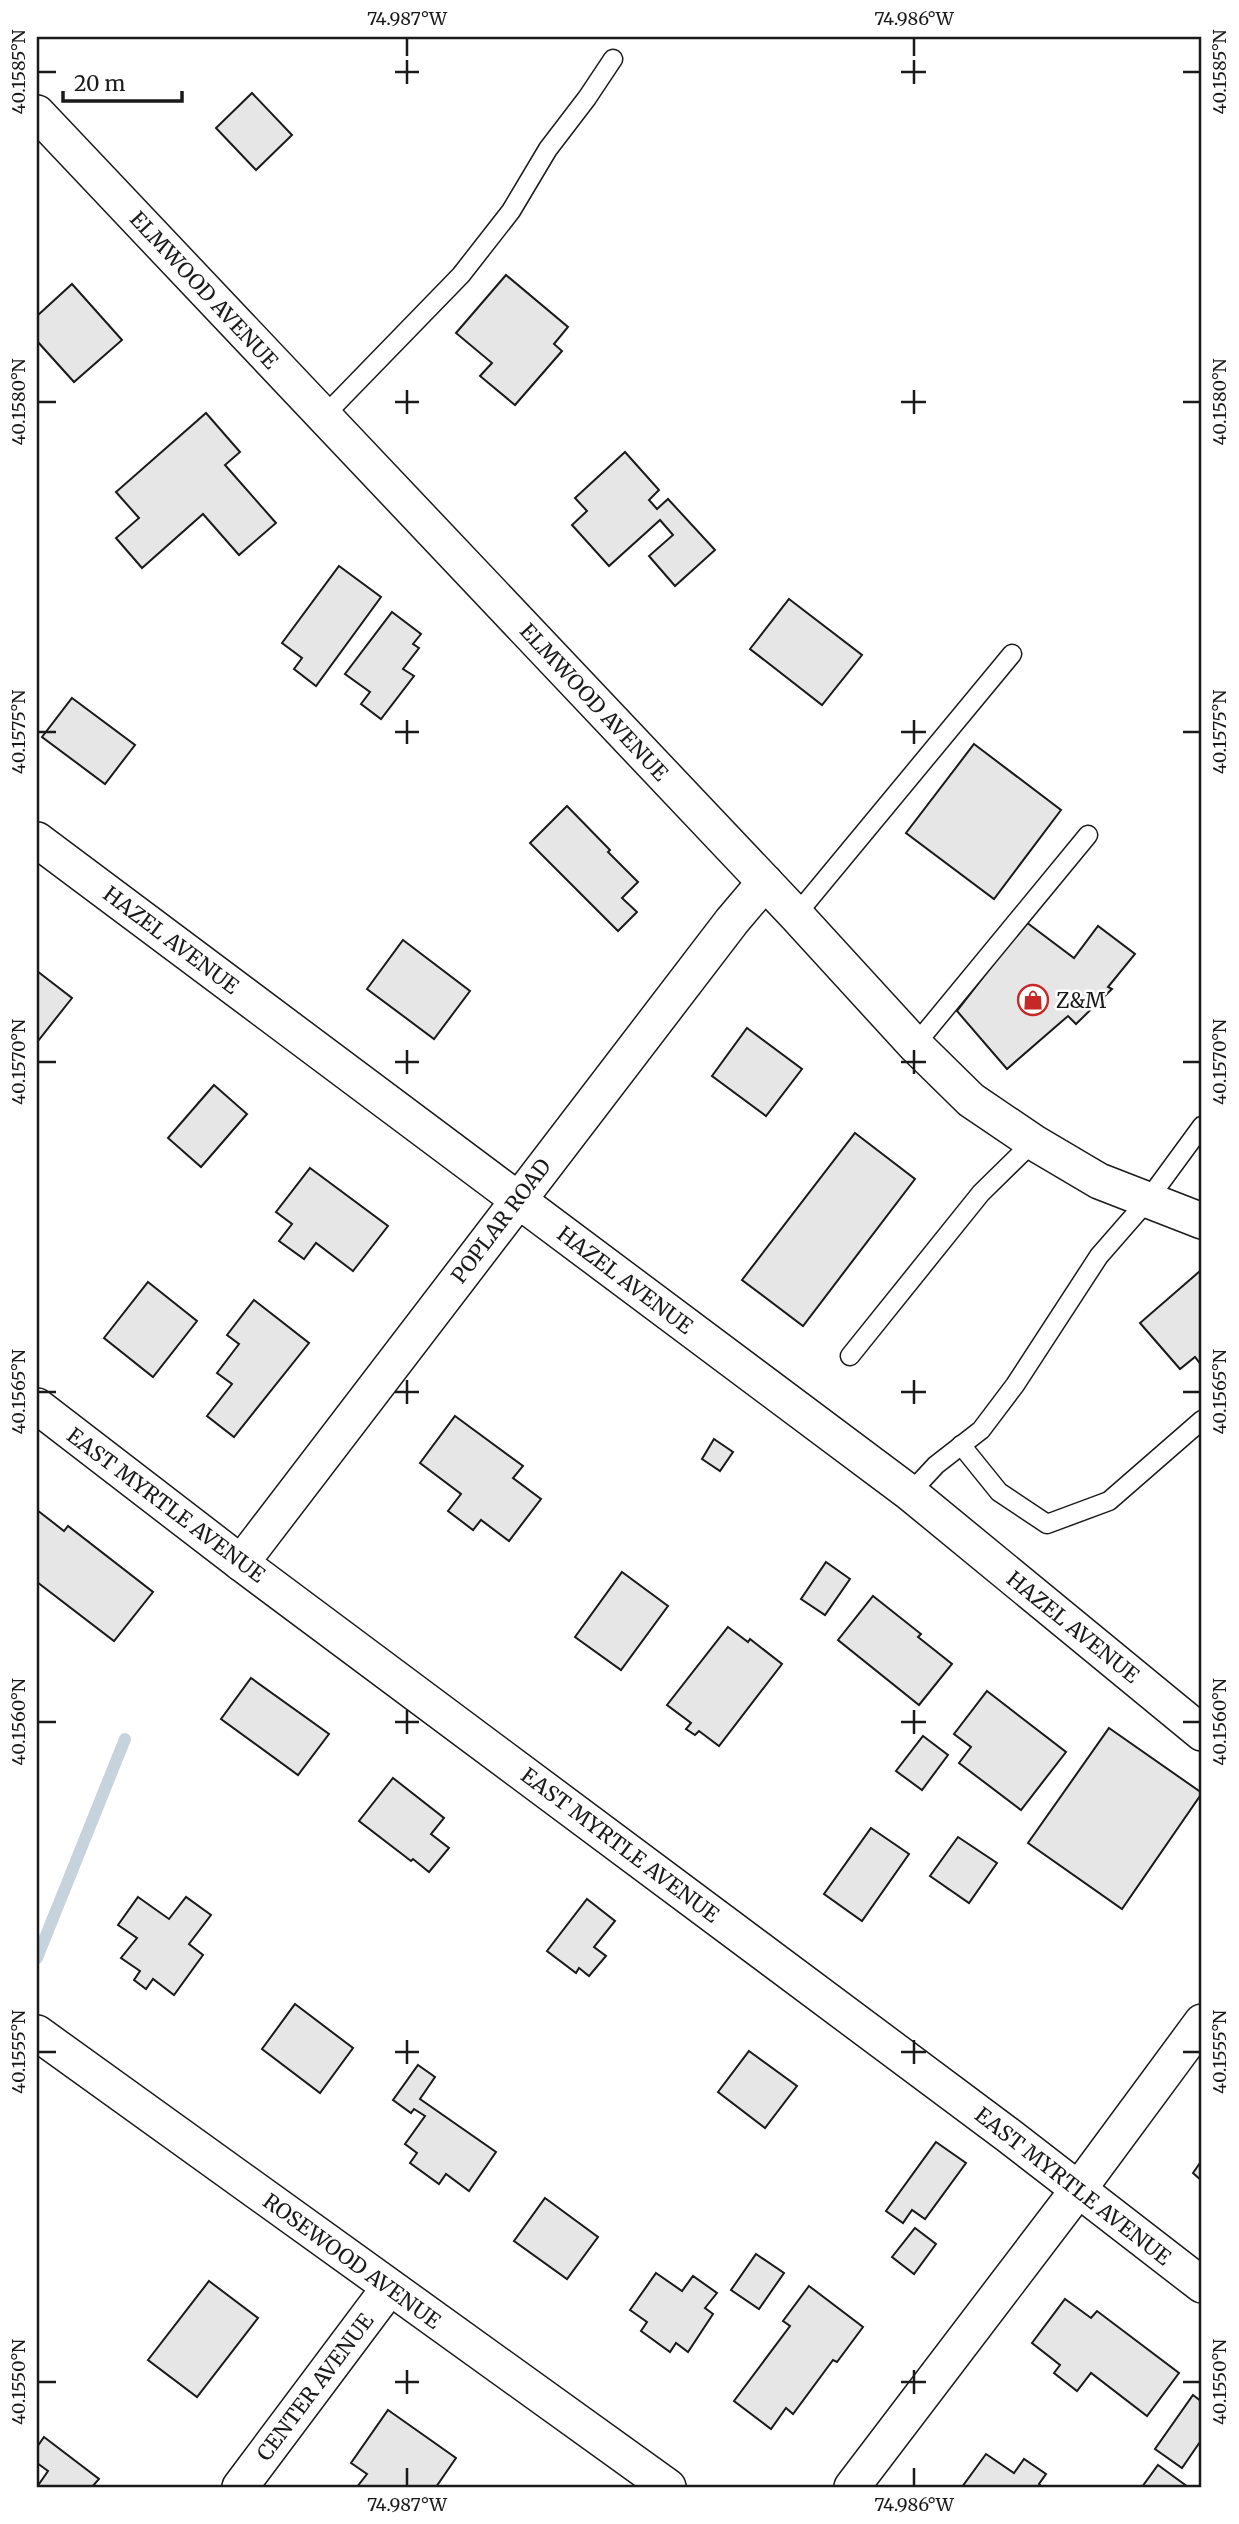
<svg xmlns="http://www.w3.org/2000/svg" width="1239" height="2524" font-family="Merriweather,serif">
  <rect width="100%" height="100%" fill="#fff"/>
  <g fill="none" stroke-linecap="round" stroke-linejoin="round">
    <polyline stroke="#c6d2dc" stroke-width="12" points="37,1958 125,1739"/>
  </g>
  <g fill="#e6e6e6" stroke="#1a1a1a" stroke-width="2">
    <polygon points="252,93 292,135 256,170 216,128"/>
    <polygon points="506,275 568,327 554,344 562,351 515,405 480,376 492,363 456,333"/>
    <polygon points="72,284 122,340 74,382 37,341 37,316"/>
    <polygon points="206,413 240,452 225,465 276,523 239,555 203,514 142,568 116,538 139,518 116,492"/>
    <polygon points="625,452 659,490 649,500 657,509 668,499 715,550 675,586 649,556 673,535 660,520 609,566 572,525 587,511 575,498"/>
    <polygon points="339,566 381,597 316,686 294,669 302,658 282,643"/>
    <polygon points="789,599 862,655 822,705 750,649"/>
    <polygon points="392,612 421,634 413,644 419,648 403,669 414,676 381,719 361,704 370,692 345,674"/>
    <polygon points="72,698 135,745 105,784 42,737"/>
    <polygon points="974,744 1061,810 994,899 906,833"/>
    <polygon points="567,806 610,850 608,852 638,882 622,898 637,912 618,931 530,843"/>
    <polygon points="1026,922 1074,958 1098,926 1135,954 1108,987 1112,989 1076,1024 1068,1016 1007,1069 957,1011"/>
    <polygon points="403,940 470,991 434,1039 367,989"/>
    <polygon points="37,971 72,998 38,1041 37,1040"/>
    <polygon points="747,1028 802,1069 766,1116 712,1076"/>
    <polygon points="214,1085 247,1114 201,1167 168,1138"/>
    <polygon points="855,1133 915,1179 803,1326 742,1280"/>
    <polygon points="310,1168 388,1226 353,1271 316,1243 304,1259 279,1241 292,1224 276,1212"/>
    <polygon points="1200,1271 1202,1274 1202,1366 1195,1357 1180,1369 1140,1323"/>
    <polygon points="148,1282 197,1321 153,1377 104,1338"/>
    <polygon points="254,1300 309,1343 234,1437 207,1416 232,1384 217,1373 239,1344 227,1335"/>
    <polygon points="455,1416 523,1466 513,1478 541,1499 509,1541 481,1520 473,1530 448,1511 461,1494 420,1463"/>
    <polygon points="714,1439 733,1452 720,1471 702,1459"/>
    <polygon points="37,1510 64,1531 68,1526 153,1592 114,1641 37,1582"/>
    <polygon points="826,1562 850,1579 825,1615 801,1599"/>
    <polygon points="622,1572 668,1606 621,1670 575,1637"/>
    <polygon points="873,1596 921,1634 918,1637 952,1664 919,1705 838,1640"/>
    <polygon points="728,1627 748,1642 750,1639 782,1664 719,1746 699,1731 695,1735 686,1729 691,1723 667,1705"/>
    <polygon points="251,1678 329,1734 298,1775 221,1719"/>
    <polygon points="987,1691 1066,1752 1021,1810 959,1763 971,1747 954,1734"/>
    <polygon points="1109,1728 1202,1793 1122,1909 1028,1843"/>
    <polygon points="923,1736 948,1755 922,1790 896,1771"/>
    <polygon points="393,1778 444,1818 431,1834 449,1848 429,1872 413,1859 411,1861 359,1821"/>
    <polygon points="871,1828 909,1854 862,1921 824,1894"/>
    <polygon points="958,1837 997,1863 969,1903 930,1876"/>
    <polygon points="138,1897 169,1919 186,1897 211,1915 189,1944 203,1955 174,1995 153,1979 146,1989 134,1980 140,1971 121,1958 137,1938 118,1925"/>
    <polygon points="587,1899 615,1921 594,1947 606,1956 589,1976 579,1968 576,1973 547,1951"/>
    <polygon points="295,2004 353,2048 320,2093 262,2049"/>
    <polygon points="749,2051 797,2086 765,2128 718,2092"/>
    <polygon points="418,2065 435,2077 420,2099 496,2152 469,2191 446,2174 439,2184 410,2163 417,2153 405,2144 425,2116 414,2109 411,2113 393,2100"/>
    <polygon points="936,2142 966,2163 925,2219 912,2210 903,2223 886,2211"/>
    <polygon points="1202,2160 1202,2181 1193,2173"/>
    <polygon points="545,2198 598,2237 567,2279 514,2241"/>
    <polygon points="915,2228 936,2244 914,2274 892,2257"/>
    <polygon points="756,2254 784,2273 759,2309 731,2290"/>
    <polygon points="656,2273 682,2291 693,2276 717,2293 705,2308 713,2314 688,2352 676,2343 670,2352 641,2331 647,2322 630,2310"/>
    <polygon points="209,2281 258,2318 197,2397 148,2360"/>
    <polygon points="809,2286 863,2327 837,2362 833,2360 793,2414 786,2408 771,2429 734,2401 790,2326 783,2321"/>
    <polygon points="1065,2299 1091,2318 1097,2311 1179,2373 1147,2416 1091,2373 1077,2391 1054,2373 1060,2365 1032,2343"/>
    <polygon points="1193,2395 1202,2402 1202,2439 1182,2468 1155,2449"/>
    <polygon points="388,2410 456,2458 436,2487 357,2487 367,2474 351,2463"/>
    <polygon points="44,2437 99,2479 92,2487 37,2487 48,2471 37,2463 37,2447"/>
    <polygon points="986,2454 1014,2473 1024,2459 1046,2474 1039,2484 1042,2487 962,2487"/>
    <polygon points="1158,2465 1188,2487 1142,2487"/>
  </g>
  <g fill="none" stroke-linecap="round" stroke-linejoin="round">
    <g stroke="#1a1a1a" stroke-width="21">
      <g id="lane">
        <polyline points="324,416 461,275 511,211 548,149 587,98 613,59"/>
        <polyline points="796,915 1012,654"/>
        <polyline points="915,1045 1088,835"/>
        <polyline points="850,1356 981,1193 1033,1142"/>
        <polyline points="961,1445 999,1492 1047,1524 1109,1501 1202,1420"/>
        <polyline points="910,1493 936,1465 981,1430 1015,1385 1099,1256 1147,1201 1202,1126"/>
      </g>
    </g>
    <g stroke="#1a1a1a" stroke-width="38">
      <g id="street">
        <polyline points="37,113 796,915 915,1045 971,1100 1033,1142 1099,1181 1202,1221"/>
        <polyline points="37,840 910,1493 1202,1733"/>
        <polyline points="37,1406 241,1563 1008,2135 1202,2285"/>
        <polyline points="241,1563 732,921 765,882"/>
        <polyline points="37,2033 668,2487"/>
        <polyline points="240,2487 389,2288"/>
        <polyline points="852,2487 1078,2190 1202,2022"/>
      </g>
    </g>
    <use href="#lane" stroke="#fff" stroke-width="18"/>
    <use href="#street" stroke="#fff" stroke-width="35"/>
  </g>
  <path fill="none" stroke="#1a1a1a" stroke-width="2.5" d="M407,38V56M914,38V56M407,60V84M914,60V84M38,72H56M395,72H419M901,72H926M1183,72H1200M407,390V414M914,390V414M38,402H56M395,402H419M901,402H926M1183,402H1200M407,720V744M914,720V744M38,732H56M395,732H419M901,732H926M1183,732H1200M407,1050V1074M914,1050V1074M38,1062H56M395,1062H419M901,1062H926M1183,1062H1200M407,1380V1404M914,1380V1404M38,1392H56M395,1392H419M901,1392H926M1183,1392H1200M407,1710V1734M914,1710V1734M38,1722H56M395,1722H419M901,1722H926M1183,1722H1200M407,2040V2064M914,2040V2064M38,2052H56M395,2052H419M901,2052H926M1183,2052H1200M407,2370V2394M914,2370V2394M38,2382H56M395,2382H419M901,2382H926M1183,2382H1200M407,2468V2486M914,2468V2486"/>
  <defs>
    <g id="shop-ring" transform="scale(1.575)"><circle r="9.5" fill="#fff" stroke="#c62828" stroke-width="1.5"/><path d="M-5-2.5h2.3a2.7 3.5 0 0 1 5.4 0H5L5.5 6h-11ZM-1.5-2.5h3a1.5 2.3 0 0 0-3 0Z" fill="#c62828"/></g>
  </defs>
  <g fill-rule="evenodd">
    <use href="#shop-ring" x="1033" y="1000"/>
  </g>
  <g text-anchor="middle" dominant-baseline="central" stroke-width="5" stroke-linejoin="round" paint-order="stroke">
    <g font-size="21" fill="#1a1a1a" stroke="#fff">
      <text transform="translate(204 290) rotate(47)">ELMWOOD AVENUE</text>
      <text transform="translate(594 702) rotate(47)">ELMWOOD AVENUE</text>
      <text transform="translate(171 940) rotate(37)">HAZEL AVENUE</text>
      <text transform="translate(501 1221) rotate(-53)">POPLAR ROAD</text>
      <text transform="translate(625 1280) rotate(37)">HAZEL AVENUE</text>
      <text transform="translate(166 1505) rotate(37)">EAST MYRTLE AVENUE</text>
      <text transform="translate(1073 1627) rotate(39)">HAZEL AVENUE</text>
      <text transform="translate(620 1845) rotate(37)">EAST MYRTLE AVENUE</text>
      <text transform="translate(1073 2186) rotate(38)">EAST MYRTLE AVENUE</text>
      <text transform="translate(352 2261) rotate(36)">ROSEWOOD AVENUE</text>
      <text transform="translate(315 2387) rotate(-53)">CENTER AVENUE</text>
    </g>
    <g font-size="21" fill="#1a1a1a" stroke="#fff" text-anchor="start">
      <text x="1056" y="1000">Z&amp;M</text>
    </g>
  </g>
  <rect width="1239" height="2524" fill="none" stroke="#ffffff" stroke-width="77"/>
  <path d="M63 91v10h119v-10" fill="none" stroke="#1a1a1a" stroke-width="3.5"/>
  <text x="74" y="91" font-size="21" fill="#1a1a1a" stroke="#ffffff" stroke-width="5" paint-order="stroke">20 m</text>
  <rect x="38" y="38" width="1162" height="2448" fill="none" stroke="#1a1a1a" stroke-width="2.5"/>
  <g font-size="18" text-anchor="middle" fill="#1a1a1a">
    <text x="407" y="25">74.987°W</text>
    <text x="914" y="25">74.986°W</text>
    <text transform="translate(19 72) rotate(-90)" y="6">40.1585°N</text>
    <text transform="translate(1220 72) rotate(-90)" y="6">40.1585°N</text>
    <text transform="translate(19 402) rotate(-90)" y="6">40.1580°N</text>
    <text transform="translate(1220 402) rotate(-90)" y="6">40.1580°N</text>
    <text transform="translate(19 732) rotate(-90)" y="6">40.1575°N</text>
    <text transform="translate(1220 732) rotate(-90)" y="6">40.1575°N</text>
    <text transform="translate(19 1062) rotate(-90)" y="6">40.1570°N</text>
    <text transform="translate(1220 1062) rotate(-90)" y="6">40.1570°N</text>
    <text transform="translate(19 1392) rotate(-90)" y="6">40.1565°N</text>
    <text transform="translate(1220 1392) rotate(-90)" y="6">40.1565°N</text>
    <text transform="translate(19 1722) rotate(-90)" y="6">40.1560°N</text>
    <text transform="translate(1220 1722) rotate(-90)" y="6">40.1560°N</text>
    <text transform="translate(19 2052) rotate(-90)" y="6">40.1555°N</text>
    <text transform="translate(1220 2052) rotate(-90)" y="6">40.1555°N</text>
    <text transform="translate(19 2382) rotate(-90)" y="6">40.1550°N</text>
    <text transform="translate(1220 2382) rotate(-90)" y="6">40.1550°N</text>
    <text x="407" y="2511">74.987°W</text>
    <text x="914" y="2511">74.986°W</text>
  </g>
</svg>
